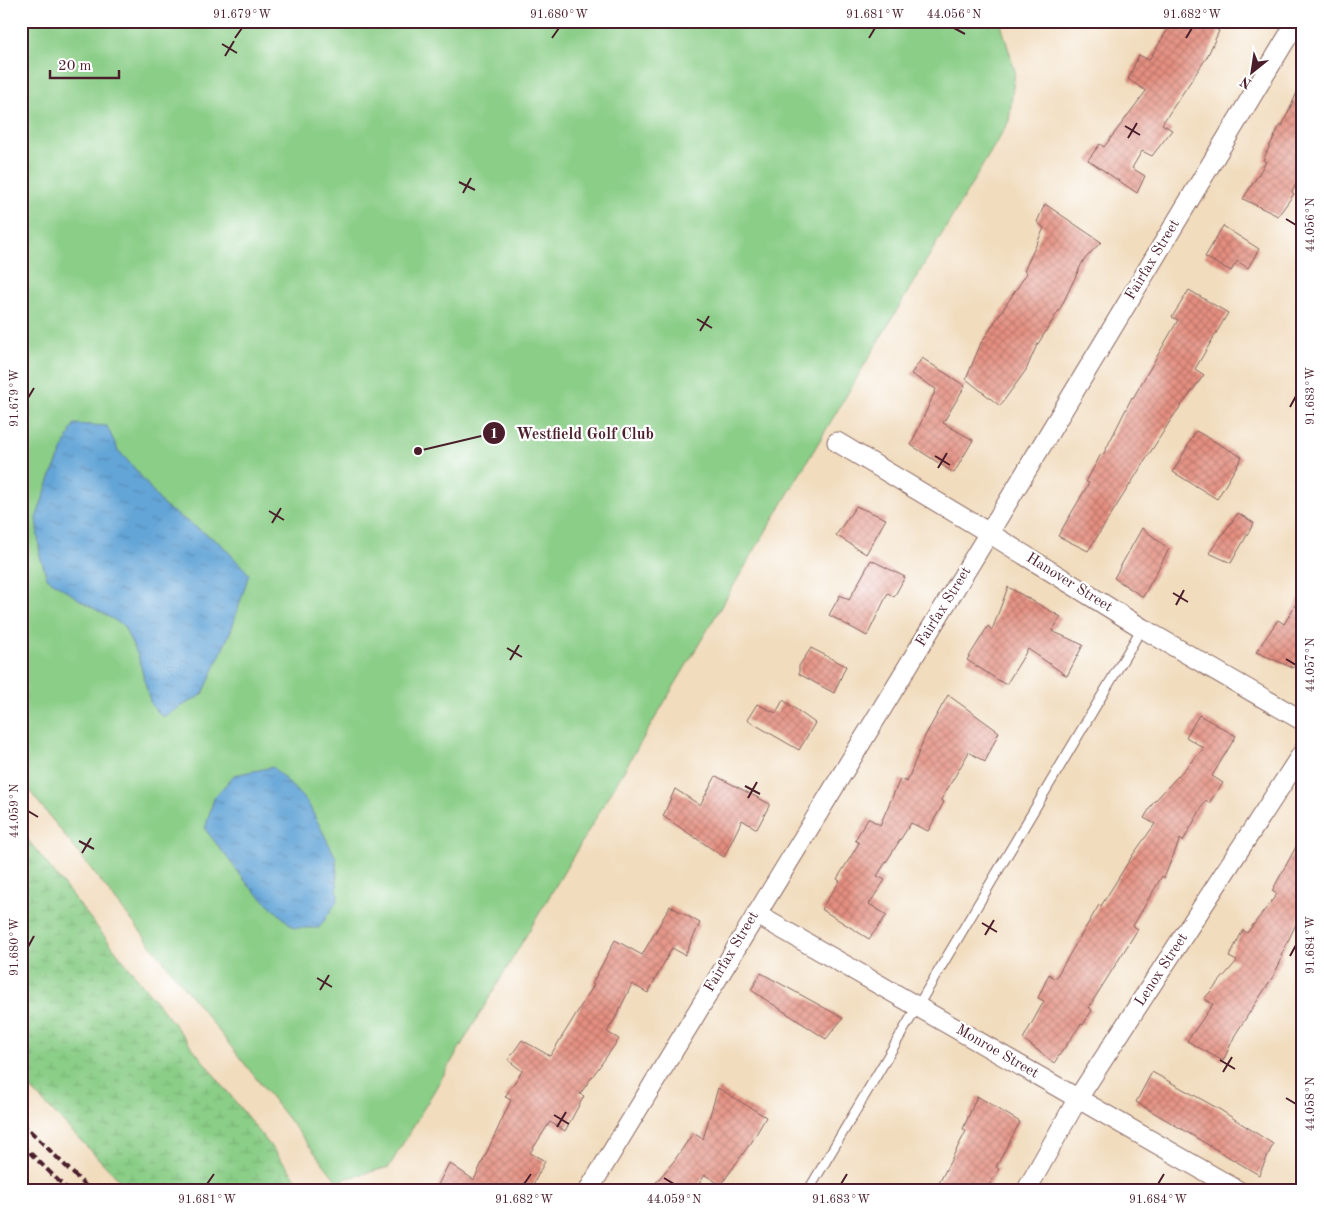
<svg xmlns="http://www.w3.org/2000/svg" width="1324" height="1212" font-family="'Old Standard TT',serif">
  <defs>
    <pattern id="wetland-marsh" width="20" height="14" patternUnits="userSpaceOnUse" patternTransform="scale(1.25)"><rect width="20" height="14" fill="#8ace87"/><path d="M1 5h8M5 5V1M11 12h8M15 12V8" fill="none" stroke="#79b075"/></pattern>
    <pattern id="water-ripples" width="26" height="14" patternUnits="userSpaceOnUse" patternTransform="scale(1.25)"><rect width="26" height="14" fill="#64a5d7"/><path d="M2 4q2-2 4 0t4 0M15 11q2-2 4 0t4 0" fill="none" stroke="#5486af"/></pattern>
    <pattern id="building-cross-hatch" width="8" height="8" patternUnits="userSpaceOnUse" patternTransform="scale(1.25)"><rect width="8" height="8" fill="#e48f80"/><path d="M0 0l8 8M0 8l8-8" fill="none" stroke="#bb7469"/></pattern>
  </defs>
  <rect width="100%" height="100%" fill="#fff"/>
  <filter id="ink" filterUnits="userSpaceOnUse"><feTurbulence type="fractalNoise" baseFrequency=".02" numOctaves="2"/><feDisplacementMap in="SourceGraphic" scale="10" xChannelSelector="R" yChannelSelector="G"/><feConvolveMatrix kernelMatrix="1 2 1 2 8 2 1 2 1" color-interpolation-filters="sRGB"/></filter>
  <filter id="wash" filterUnits="userSpaceOnUse"><feTurbulence type="fractalNoise" baseFrequency=".0096" numOctaves="4" result="noise"/><feDisplacementMap in="SourceGraphic" scale="20" xChannelSelector="R" yChannelSelector="G"/><feGaussianBlur stdDeviation="1.12" result="paint"/><feColorMatrix in="noise" values="0 0 0 0 0 0 0 0 0 0 0 0 0 0 0 0 0 1.4 0 .05"/><feComposite in="paint" operator="in"/></filter>
  <g filter="url(#wash)">
    <rect width="100%" height="100%" fill="#f1dcbd"/>
    <polygon fill="#8ace87" stroke="#6a7659" points="21,21 1000,21 1015,71 1009,121 389,1167 337,1181 21,780"/>
    <polygon fill="url(#wetland-marsh)" stroke="#6a7659" points="21,831 306,1191 130,1191 21,1079"/>
    <g fill="url(#water-ripples)" stroke="#576281">
      <polygon points="74,424 107,426 118,450 136,470 164,506 221,544 249,574 232,628 203,694 163,717 151,705 138,656 123,625 83,602 47,578 40,556 36,518 50,478"/>
      <polygon points="273,767 308,803 336,858 338,900 319,928 294,928 250,887 205,829 214,798 234,775"/>
    </g>
    <g id="blocks">
      <g fill="url(#building-cross-hatch)">
        <polygon points="1173,21 1203,21 1219,31 1207,57 1162,124 1172,130 1152,156 1142,151 1132,168 1145,176 1137,193 1088,160 1100,144 1104,147 1146,91 1128,79 1139,55 1149,60"/>
        <polygon points="1303,79 1303,170 1292,192 1294,194 1278,216 1243,199 1266,162 1263,160 1280,125 1282,126"/>
        <polygon points="1045,204 1101,242 1083,261 1061,307 1036,347 1026,370 1000,406 966,379 981,343 1027,273 1024,271 1044,228 1037,222"/>
        <polygon points="1223,226 1259,249 1248,268 1237,261 1231,271 1205,257"/>
        <polygon points="1189,290 1228,313 1195,369 1204,375 1172,418 1088,551 1058,536 1089,483 1086,482 1101,454 1103,455 1132,397 1133,398 1178,320 1172,317"/>
        <polygon points="922,358 965,386 943,423 973,440 954,473 911,445 936,389 911,374"/>
        <polygon points="1196,431 1242,457 1217,499 1173,472"/>
        <polygon points="856,506 886,519 866,554 836,535"/>
        <polygon points="1238,513 1254,523 1231,563 1209,553"/>
        <polygon points="1142,528 1169,549 1143,597 1114,578"/>
        <polygon points="871,560 905,577 894,597 888,593 867,636 829,615 840,595 849,600"/>
        <polygon points="1008,587 1061,617 1052,631 1083,645 1067,676 1028,649 1006,685 967,660 988,626 992,630"/>
        <polygon points="1303,592 1303,655 1293,668 1256,652 1278,620 1284,624"/>
        <polygon points="811,648 846,666 834,693 799,674 799,666"/>
        <polygon points="948,695 999,732 985,762 969,752 941,800 944,802 928,831 911,823 877,876 885,880 869,904 887,915 869,939 821,909 840,881 837,879 859,843 855,840 868,818 880,825 900,779 907,782 925,736"/>
        <polygon points="783,700 815,723 799,750 747,720 757,704 776,713"/>
        <polygon points="1199,715 1236,736 1212,776 1223,783 1209,803 1206,800 1183,841 1180,839 1164,878 1162,876 1133,926 1138,929 1089,1007 1092,1010 1083,1025 1081,1024 1054,1063 1023,1039 1044,1001 1038,998 1049,974 1055,979 1099,905 1101,906 1132,856 1155,824 1144,818 1153,803 1204,748 1186,737"/>
        <polygon points="716,776 770,804 757,829 742,820 724,857 663,816 675,789 700,805"/>
        <polygon points="1303,834 1303,909 1281,956 1283,956 1274,975 1235,1035 1223,1061 1187,1041 1213,1004 1204,999 1237,961 1229,957 1243,930 1247,933 1277,894 1272,891"/>
        <polygon points="670,906 700,923 685,955 672,948 648,993 632,984 616,1017 607,1032 619,1039 580,1094 584,1096 565,1131 550,1122 530,1153 545,1161 530,1191 435,1191 449,1163 474,1180 511,1100 505,1097 522,1071 508,1060 522,1040 550,1056 594,985 592,984 615,940 642,955"/>
        <polygon points="761,973 843,1018 826,1039 751,990"/>
        <polygon points="1152,1072 1219,1109 1273,1144 1259,1175 1136,1102"/>
        <polygon points="718,1088 766,1117 750,1145 749,1145 721,1185 705,1175 694,1191 649,1191 674,1161 693,1133 703,1139"/>
        <polygon points="977,1096 1020,1122 996,1167 999,1169 986,1191 935,1191 966,1131 963,1129"/>
      </g>
    </g>
  </g>
  <g filter="url(#ink)">
    <use href="#blocks" fill-opacity="0" stroke="#84615e" stroke-width="1"/>
    <g fill="none" stroke-linecap="round" stroke-linejoin="round">
      <g stroke="#84615e" stroke-width="11">
        <polyline id="service" points="808,1191 1142,628"/>
      </g>
      <g stroke="#84615e" stroke-width="21">
        <g id="minor">
          <polyline points="837,442 989,533 1142,628 1303,721"/>
          <polyline points="756,914 1239,1191"/>
          <polyline points="588,1191 989,533 1297,21"/>
          <polyline points="1026,1191 1078,1098 1303,752"/>
        </g>
      </g>
      <use href="#service" stroke="#fff" stroke-width="9"/>
      <use href="#minor" stroke="#fff" stroke-width="19"/>
      <g stroke="#4a1f2b" stroke-width="4" stroke-dasharray="8 4" stroke-linecap="butt">
        <polyline points="21,1122 91,1191"/>
        <polyline points="21,1144 69,1191"/>
      </g>
    </g>
  </g>
  <path fill="none" stroke="#4a1f2b" stroke-width="2" d="M954,28L965,34M235,38L242,28M552,38L559,28M869,38L875,28M1186,38L1192,28M222,44L237,53M225,56L234,41M1125,126L1140,135M1128,138L1137,123M459,182L475,190M463,193L471,178M1286,219L1296,225M697,319L712,328M700,331L709,316M28,398L34,388M1290,407L1296,396M935,456L950,465M938,468L947,453M269,511L284,520M272,523L281,508M1173,593L1188,602M1176,605L1184,590M507,648L522,657M1286,659L1296,665M510,660L519,645M745,786L760,794M748,798L757,782M28,811L38,817M79,841L94,849M82,853L91,838M982,923L997,932M985,935L994,920M28,947L34,936M1290,956L1296,945M317,978L332,987M320,990L329,975M1220,1060L1235,1069M1223,1072L1232,1057M1286,1098L1296,1104M554,1115L569,1124M557,1127L566,1112M664,1178L674,1184M207,1184L214,1174M524,1184L531,1174M841,1184L847,1174M1158,1184L1164,1174"/>
  <g text-anchor="middle" dominant-baseline="central" stroke-width="4.5" stroke-linejoin="round" paint-order="stroke">
    <g font-size="15" fill="#4a1f2b" stroke="#fff">
      <text transform="translate(1153 260) rotate(-59)">Fairfax Street</text>
      <text transform="translate(1069 583) rotate(32)">Hanover Street</text>
      <text transform="translate(944 607) rotate(-58)">Fairfax Street</text>
      <text transform="translate(732 952) rotate(-59)">Fairfax Street</text>
      <text transform="translate(1162 970) rotate(-57)">Lenox Street</text>
      <text transform="translate(997 1052) rotate(30)">Monroe Street</text>
    </g>
  </g>
  <path fill="none" stroke="#4a1f2b" stroke-width="2" d="M418 451L494 433"/>
  <g fill="#4a1f2b" stroke="#fff" stroke-width="2">
    <circle cx="418" cy="451" r="5"/>
    <circle cx="494" cy="433" r="12"/>
  </g>
  <g font-size="15" text-anchor="middle" font-weight="bold" fill="#fff">
    <text x="494" y="438">1</text>
  </g>
  <g font-size="16" text-anchor="middle" font-weight="bold" fill="#4a1f2b" stroke="#fff" stroke-width="4.5" stroke-linejoin="round" paint-order="stroke">
    <text x="585" y="439">Westfield Golf Club</text>
  </g>
  <rect width="1324" height="1212" fill="none" stroke="#fff" stroke-width="55"/>
  <g transform="translate(1252 72) rotate(210)" stroke="#ffffff" stroke-width="4" paint-order="stroke">
  <path d="M0-4L9 19L0 12L-9 19Z" fill="#4a1f2b"/>
  <text y="-8" font-size="14" font-weight="bold" text-anchor="middle" fill="#4a1f2b">N</text>
  </g>
  <path d="M50 70v8h69v-8" fill="none" stroke="#4a1f2b" stroke-width="2.5"/>
  <text x="58" y="70" font-size="15" fill="#4a1f2b" stroke="#ffffff" stroke-width="4" paint-order="stroke">20 m</text>
  <rect x="28" y="28" width="1268" height="1156" fill="none" stroke="#4a1f2b" stroke-width="2"/>
  <g font-size="12" text-anchor="middle" fill="#4a1f2b">
    <text x="242" y="18">91.679°W</text>
    <text x="559" y="18">91.680°W</text>
    <text x="875" y="18">91.681°W</text>
    <text x="954" y="18">44.056°N</text>
    <text x="1192" y="18">91.682°W</text>
    <text transform="translate(1310 225) rotate(-90)" y="4">44.056°N</text>
    <text transform="translate(1310 396) rotate(-90)" y="4">91.683°W</text>
    <text transform="translate(14 398) rotate(-90)" y="4">91.679°W</text>
    <text transform="translate(1310 665) rotate(-90)" y="4">44.057°N</text>
    <text transform="translate(14 811) rotate(-90)" y="4">44.059°N</text>
    <text transform="translate(1310 945) rotate(-90)" y="4">91.684°W</text>
    <text transform="translate(14 947) rotate(-90)" y="4">91.680°W</text>
    <text transform="translate(1310 1104) rotate(-90)" y="4">44.058°N</text>
    <text x="207" y="1203">91.681°W</text>
    <text x="524" y="1203">91.682°W</text>
    <text x="674" y="1203">44.059°N</text>
    <text x="841" y="1203">91.683°W</text>
    <text x="1158" y="1203">91.684°W</text>
  </g>
</svg>
